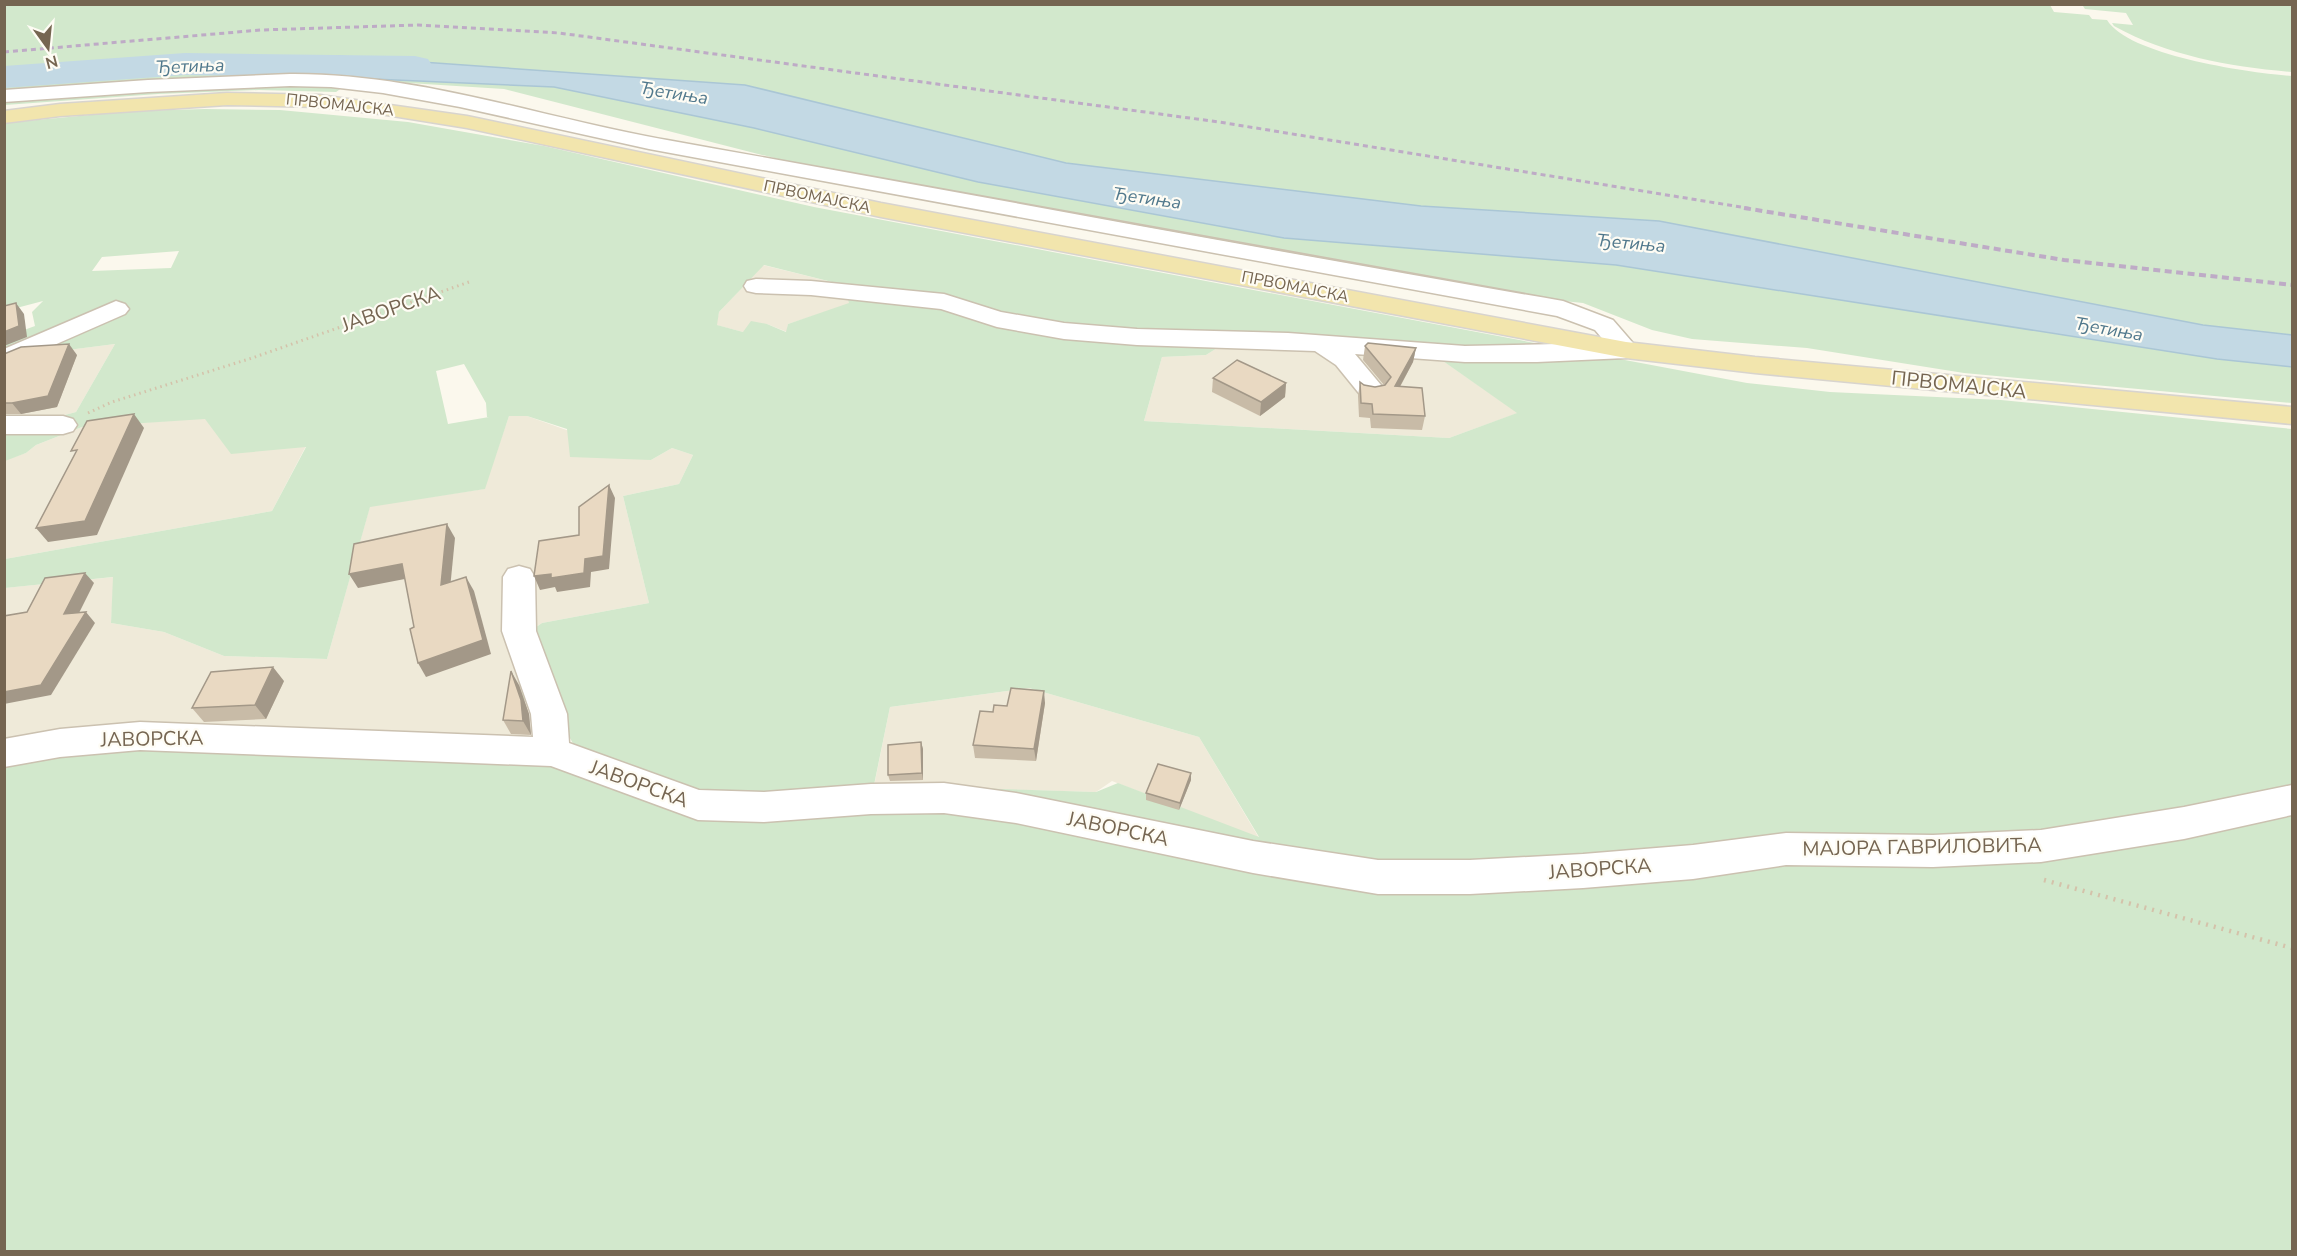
<svg xmlns="http://www.w3.org/2000/svg" width="2297" height="1256" font-family="'Nunito Sans',sans-serif">
  <rect width="100%" height="100%" fill="#fbf8ed"/>
  <g fill="#efead9">
    <polygon points="763,265 844,285 850,304 788,324 787,332 767,324 743,332 716,325 719,312"/>
    <polygon points="1225,343 1423,347 1518,413 1449,438 1144,421 1162,357 1206,355"/>
    <polygon points="115,344 76,412 5,431 4,358"/>
    <polygon points="509,416 527,416 651,460 672,448 693,455 679,484 623,496 649,603 542,623 514,642 530,743 5,744 4,588 114,577 111,623 164,632 224,656 327,659 370,506 484,489"/>
    <polygon points="205,418 231,453 306,446 272,511 5,559 5,460 26,453 36,445 82,427"/>
    <polygon points="1029,688 1199,737 1259,838 1112,781 1096,792 874,786 890,707"/>
  </g>
  <g fill="#d2e8cc" fill-rule="evenodd">
    <path d="M4,5H2050L2054,12L2089,15L2092,19L2107,20C2129,56 2251,73 2292,76V403L1964,373L1807,348L1692,339L1652,330L1583,303L1524,297L786,161L504,89L361,80L346,85L336,92L259,90L158,94L5,105Z"/>
    <path d="M2063,5H2292V72C2232,67 2168,56 2114,26L2112,23L2133,25L2126,13L2085,9L2083,6Z"/>
    <path d="M205,109L280,110L408,122L544,146L814,207L1747,383L1830,392L2001,400L2292,429V1251H5V760L69,749L578,752L553,709L523,700L514,642L542,623L649,603L623,496L679,484L693,455L672,448L651,460L570,457L567,429L527,416H509L485,489L370,507L327,659L224,656L164,632L111,623L113,577L5,588V559L272,511L306,447L231,454L205,419L82,427L36,445L26,453L5,461V431L76,412L115,344L5,358V337L35,326L32,312L43,301L5,311V123L132,111ZM179,251L171,268L92,271L102,257ZM764,265L844,285L849,303L788,324L786,332L767,324L751,321L743,332L717,325L719,312ZM1225,343L1423,347L1517,413L1449,438L1144,421L1162,357L1206,355ZM464,364L486,403L487,417H489L448,424L436,371ZM1029,688L1199,737L1259,837L1118,783L1096,792L874,785L890,707Z"/>
  </g>
  <polygon fill="#c3d9e4" stroke="#aac6d5" stroke-width="1.5" points="337,56 745,85 1066,163 1421,206 1659,221 2203,325 2292,335 2292,367 2217,359 1616,265 1284,238 978,182 754,128 554,87 327,77"/>
  <g fill="none" stroke-linecap="round" stroke-linejoin="round">
    <polygon fill="#c3d9e4" fill-rule="evenodd" points="185,53 415,56 428,59 433,67 428,75 415,78 185,75 4,88 4,66"/>
    <g stroke="#cbc1b0" stroke-width="3">
      <g id="minor">
        <path d="M290,74C418,73 542,118 667,140C966,193 1264,250 1563,301L1613,320L1639,350L1635,356L1626,358L1537,362H1465L1355,354L1386,391L1382,397L1372,399L1362,397L1336,365L1315,351L1137,345L1064,339L997,327L941,309L811,295L756,293L747,291L744,286L747,281L756,279L811,281L944,294L1001,312L1064,323L1137,329L1288,333L1465,346L1606,343L1595,330L1557,316L649,149L460,107L383,93L331,87L290,86L148,92L4,102V90L148,80Z"/>
        <polygon points="116,301 125,304 129,309 125,314 4,367 4,349"/>
        <polygon points="4,416 63,416 73,419 77,425 73,431 63,434 4,434"/>
        <polygon points="519,566 530,569 535,577 536,631 567,714 569,743 699,790 764,792 871,784 944,783 1016,793 1253,841 1378,860 1470,860 1583,854 1693,845 1786,833 1933,835 2041,830 2184,807 2292,785 2292,815 2184,839 2041,862 1933,867 1786,865 1693,879 1583,888 1470,894 1378,894 1253,873 1016,823 944,813 871,814 764,822 698,820 551,766 140,750 60,757 4,767 4,739 60,729 140,722 533,737 531,714 502,631 503,577 508,569"/>
      </g>
    </g>
    <g stroke="#d8d4ce" stroke-width="3">
      <polygon id="major" points="227,93 320,95 467,116 881,203 1626,342 1755,357 2292,407 2292,424 1755,373 1626,358 881,217 467,128 380,114 320,107 227,105 60,116 4,123 4,111 60,104"/>
    </g>
    <polyline stroke="#d4c2aa" stroke-width="3" stroke-dasharray="1.5 4" stroke-linecap="butt" points="88,413 112,402 252,358 469,282"/>
    <polyline stroke="#d4c2aa" stroke-width="4.5" stroke-dasharray="2 6" stroke-linecap="butt" points="2044,880 2292,948"/>
    <use href="#minor" fill="#fff" fill-rule="evenodd"/>
    <use href="#major" fill="#f2e5ad" fill-rule="evenodd"/>
    <polyline stroke="#beabc6" stroke-width="3" stroke-dasharray="5 4" stroke-linecap="butt" points="4,52 261,30 418,25 559,33 1219,122 1753,209"/>
    <polyline stroke="#beabc6" stroke-width="4" stroke-dasharray="7 4.5" stroke-linecap="butt" points="1744,208 2064,260 2292,285"/>
  </g>
  <g fill="#c8bba7">
    <polygon points="1365,346 1416,348 1413,362 1400,387 1425,416 1422,430 1371,428 1370,418 1359,417 1358,396 1360,382 1364,385 1375,387 1384,385 1363,360"/>
    <polygon points="4,354 77,355 57,407 21,414 4,414"/>
    <polygon points="1213,378 1286,383 1285,397 1260,416 1212,392"/>
    <polygon points="284,681 266,719 204,722 192,708"/>
    <polygon points="519,685 529,714 531,735 511,734 503,720"/>
    <polygon points="1045,703 1036,761 975,758 973,745 993,712 1007,706"/>
    <polygon points="921,742 923,749 923,780 890,781 888,775"/>
    <polygon points="1191,780 1179,810 1146,800 1146,793"/>
  </g>
  <g fill="#a39888">
    <polygon points="16,303 24,314 27,337 4,346 4,332"/>
    <polygon points="69,344 77,355 57,407 21,414 12,403"/>
    <polygon points="1416,348 1413,362 1392,401 1395,386"/>
    <polygon points="1286,383 1285,397 1260,416 1261,402"/>
    <polygon points="134,414 144,428 97,535 48,542 36,528"/>
    <polygon points="609,485 615,498 609,569 591,572 590,587 557,592 555,587 540,590 534,576 585,559"/>
    <polygon points="447,524 455,538 449,599 441,585"/>
    <polygon points="402,564 410,578 358,588 349,574"/>
    <polygon points="85,573 94,583 73,625 64,614"/>
    <polygon points="466,577 474,591 491,654 426,677 418,663"/>
    <polygon points="86,612 95,623 51,695 4,704 4,692"/>
    <polygon points="273,667 284,681 266,719 255,705"/>
    <polygon points="511,671 519,685 529,714 531,735 523,721"/>
    <polygon points="1044,691 1045,703 1036,761 1034,749"/>
    <polygon points="921,742 923,749 923,780 922,773"/>
    <polygon points="1191,773 1191,780 1179,810 1180,803"/>
  </g>
  <g fill="#e9d9c2" stroke="#a39888" stroke-width="1.5">
    <polygon points="16,303 19,326 4,332 4,306"/>
    <polygon points="1368,343 1416,348 1395,386 1422,388 1425,416 1373,414 1372,404 1361,403 1360,382 1364,385 1375,387 1385,385 1391,377 1365,346"/>
    <polygon points="69,344 48,396 12,403 4,403 4,354 21,347"/>
    <polygon points="1237,360 1286,383 1261,402 1213,378"/>
    <polygon points="134,414 85,521 36,528 77,450 71,451 87,421"/>
    <polygon points="609,485 603,556 585,559 584,573 551,578 551,574 534,576 539,541 579,535 579,507"/>
    <polygon points="447,524 441,585 466,577 483,640 418,663 410,629 414,627 402,564 349,574 354,544"/>
    <polygon points="85,573 64,614 86,612 41,685 4,692 4,616 27,612 45,578"/>
    <polygon points="273,667 255,705 192,708 211,672"/>
    <polygon points="511,671 521,700 523,721 503,720"/>
    <polygon points="1011,688 1044,691 1034,749 973,745 980,711 993,712 994,705 1007,706"/>
    <polygon points="921,742 922,773 888,775 888,745"/>
    <polygon points="1158,764 1191,773 1180,803 1146,793"/>
  </g>
  <g text-anchor="middle" dominant-baseline="central" stroke-width="4.5" stroke-linejoin="round" paint-order="stroke">
    <g font-size="16" fill="#756551" stroke="#fefcf4">
      <text transform="translate(340 105) rotate(6)">ПРВОМАЈСКА</text>
      <text transform="translate(817 197) rotate(12)">ПРВОМАЈСКА</text>
      <text transform="translate(1295 287) rotate(11)">ПРВОМАЈСКА</text>
    </g>
    <g font-size="18" font-style="italic" fill="#50788c" stroke="#fefcf4">
      <text transform="translate(190 66) rotate(-2)">Ђетиња</text>
      <text transform="translate(674 93) rotate(9)">Ђетиња</text>
      <text transform="translate(1147 198) rotate(8)">Ђетиња</text>
      <text transform="translate(1631 243) rotate(5)">Ђетиња</text>
      <text transform="translate(2109 329) rotate(10)">Ђетиња</text>
    </g>
    <g font-size="20" fill="#756551" stroke="#fefcf4">
      <text transform="translate(391 309) rotate(-19)">ЈАВОРСКА</text>
      <text transform="translate(1959 385) rotate(6)">ПРВОМАЈСКА</text>
      <text transform="translate(152 739) rotate(-1)">ЈАВОРСКА</text>
      <text transform="translate(639 784) rotate(20)">ЈАВОРСКА</text>
      <text transform="translate(1118 829) rotate(12)">ЈАВОРСКА</text>
      <text transform="translate(1922 847) rotate(-1)">МАЈОРА ГАВРИЛОВИЋА</text>
      <text transform="translate(1600 869) rotate(-4)">ЈАВОРСКА</text>
    </g>
  </g>
  <rect width="2297" height="1256" fill="none" stroke="#756551" stroke-width="12"/>
  <g transform="translate(48 48) rotate(165)" stroke="#fefcf4" stroke-width="4.5" paint-order="stroke">
  <path d="M0-4.5L10 22L0 15L-10 22Z" fill="#756551"/>
  <text y="-9" font-size="16" font-weight="bold" text-anchor="middle" fill="#756551">N</text>
  </g>
</svg>
